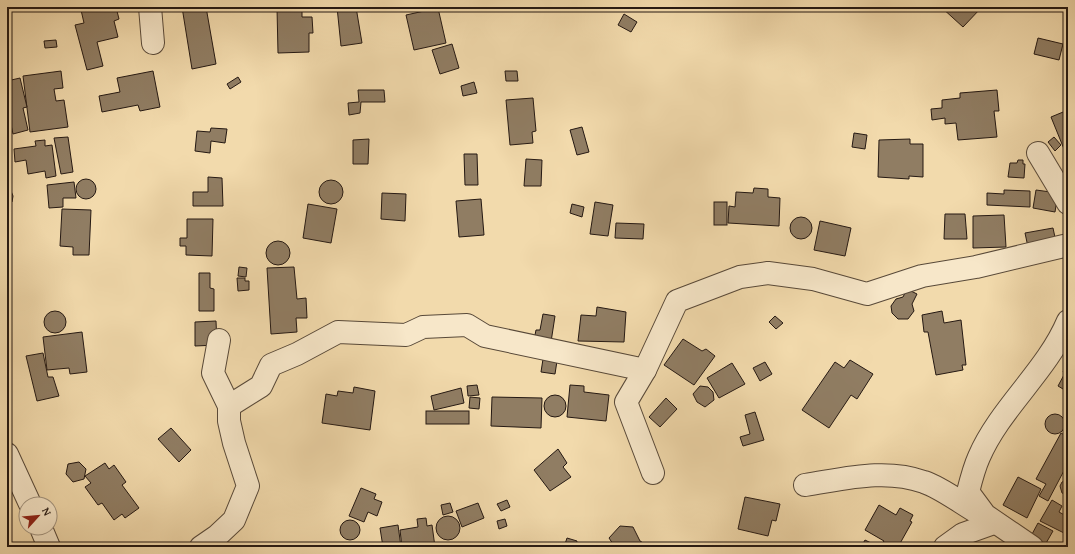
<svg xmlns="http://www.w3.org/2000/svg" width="1075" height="554" font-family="'Gentium Book Plus',serif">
  <rect width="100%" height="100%" fill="#f2daac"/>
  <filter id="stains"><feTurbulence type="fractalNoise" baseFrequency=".005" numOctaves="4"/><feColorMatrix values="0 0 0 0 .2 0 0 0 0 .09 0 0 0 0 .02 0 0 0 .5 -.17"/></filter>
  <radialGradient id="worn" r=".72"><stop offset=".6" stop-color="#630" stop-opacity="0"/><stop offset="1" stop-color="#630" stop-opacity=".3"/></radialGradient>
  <g fill="#907d63" stroke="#251913">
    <polygon points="84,7 116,7 119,19 114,21 118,37 97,42 103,66 87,70 75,25 84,23 81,10 84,9"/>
    <polygon points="182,7 206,7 216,64 192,69"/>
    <polygon points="337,7 356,7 362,43 341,46"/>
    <polygon points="647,7 656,7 651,11"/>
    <polygon points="941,7 980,7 981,8 963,27"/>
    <polygon points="277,8 302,8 302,17 312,17 313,33 309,33 309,52 278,53"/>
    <polygon points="438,8 446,43 414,50 406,15"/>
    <polygon points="624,14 637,22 631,32 618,25"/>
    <polygon points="1038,38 1063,44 1059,60 1034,54"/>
    <polygon points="56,40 57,47 45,48 44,41"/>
    <polygon points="452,44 459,68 440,74 432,50"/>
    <polygon points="61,71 63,88 54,89 56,101 64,100 68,127 30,132 23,76"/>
    <polygon points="153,71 160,107 140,111 138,105 102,112 99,96 120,92 117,78"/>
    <polygon points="505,71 517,71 518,81 506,81"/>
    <polygon points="238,77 241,82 230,89 227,84"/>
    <polygon points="20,78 27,107 23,108 28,130 13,134 7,106 7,81"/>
    <polygon points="474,82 477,93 463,96 461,86"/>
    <polygon points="358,90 384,90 385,102 361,102 360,113 349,115 348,103 359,102"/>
    <polygon points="997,90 999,111 994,111 997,137 958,140 956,123 945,124 945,118 932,120 931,109 942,108 942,100 960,98 960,93"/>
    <polygon points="533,98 536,131 532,132 533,143 510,145 506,100"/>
    <polygon points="1068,104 1068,148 1064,149 1051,117 1068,110 1066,105"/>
    <polygon points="582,127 589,152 577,155 570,130"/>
    <polygon points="211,128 227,129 225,143 211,141 210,153 195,151 197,131 210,132"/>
    <polygon points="854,133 867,135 865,149 852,147"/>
    <polygon points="68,137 73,172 61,174 54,138"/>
    <polygon points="1054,137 1061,145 1055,151 1048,142"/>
    <polygon points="369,139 368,164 353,164 353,140"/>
    <polygon points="910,139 910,144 923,144 923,177 909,176 909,179 878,177 879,140"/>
    <polygon points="45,140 45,146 52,145 56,176 46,178 45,171 28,174 26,160 15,162 14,149 36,146 35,141"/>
    <polygon points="464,154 477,154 478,185 465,185"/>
    <polygon points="526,159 542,160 541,186 524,186"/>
    <polygon points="1018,160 1023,160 1023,164 1025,164 1024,178 1008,177 1010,163 1017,163"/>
    <polygon points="208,177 222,178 223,206 193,206 193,192 208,192"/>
    <circle cx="86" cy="189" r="10"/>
    <circle cx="331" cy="192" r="12"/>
    <polygon points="74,182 76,198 63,198 63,207 49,208 47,185"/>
    <polygon points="7,188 11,191 13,196 12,202 7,206"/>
    <polygon points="754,188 768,189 768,197 780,198 779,226 728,223 729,206 735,207 736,192 753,193"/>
    <polygon points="1004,190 1030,191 1030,207 987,205 987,193 1004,194"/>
    <polygon points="1036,190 1058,193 1055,212 1033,208"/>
    <polygon points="382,193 406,194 405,221 381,219"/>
    <polygon points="481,199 484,235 459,237 456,201"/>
    <polygon points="595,202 613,205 608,236 590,234"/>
    <rect x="714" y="202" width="13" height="23"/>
    <polygon points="308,204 337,209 331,243 303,238"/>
    <polygon points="572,204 584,207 582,217 570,213"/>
    <polygon points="62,209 91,210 89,255 73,255 73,247 60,246"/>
    <polygon points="945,214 965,214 967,239 944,239"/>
    <polygon points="1004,215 1006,247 973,248 973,216"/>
    <circle cx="801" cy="228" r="11"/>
    <polygon points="187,219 213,219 212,256 186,255 186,246 180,246 180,238 187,238"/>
    <polygon points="820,221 851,228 845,256 814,250"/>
    <polygon points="616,223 644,224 643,239 615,238"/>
    <polygon points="1053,228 1056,242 1028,247 1025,233"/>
    <polygon points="9,234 10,250 7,250 7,235"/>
    <circle cx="278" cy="253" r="12"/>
    <polygon points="239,267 247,268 246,277 238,276"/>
    <polygon points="294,267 297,299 306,298 307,318 296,318 297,332 271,334 267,268"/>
    <polygon points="7,269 9,281 7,282"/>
    <polygon points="199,273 210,273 210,288 214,289 214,311 199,311"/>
    <polygon points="237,278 245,278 245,281 249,281 249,290 238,291"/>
    <polygon points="907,289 917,294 912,304 914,311 908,319 898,319 892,313 891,306 896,299 903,297"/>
    <polygon points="597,307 626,312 624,342 578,341 581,315 596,316"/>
    <circle cx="55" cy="322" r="11"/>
    <polygon points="942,311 944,323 961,320 966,365 962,365 963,370 936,375 928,332 924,332 922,315"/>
    <polygon points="543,314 555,316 551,342 534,340 536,330 540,330"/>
    <polygon points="775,316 783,323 776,329 769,322"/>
    <polygon points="216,321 217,345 195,346 195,322"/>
    <polygon points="82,332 87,372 70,374 69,368 47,370 43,337"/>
    <polygon points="683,339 702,351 706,349 715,356 694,385 664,365"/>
    <polygon points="43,353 48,377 53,377 59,396 37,401 26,356"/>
    <polygon points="543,359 557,361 555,374 541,372"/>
    <polygon points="850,360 873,374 857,399 851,395 829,428 802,410 835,362 844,368"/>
    <polygon points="765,362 772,374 760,381 753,368"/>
    <polygon points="1068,362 1068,392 1058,386 1065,373 1063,372"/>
    <polygon points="732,363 745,384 719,398 707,378"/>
    <polygon points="477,385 479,395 468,396 467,386"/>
    <polygon points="570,385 584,386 584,392 609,395 606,421 567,417"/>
    <polygon points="700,386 708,387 713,392 714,400 705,407 697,402 693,394"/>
    <polygon points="354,387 375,391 370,430 322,423 326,394 337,396 338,391 353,393"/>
    <polygon points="461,388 464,403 434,410 431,396"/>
    <circle cx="555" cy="406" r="11"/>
    <polygon points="470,397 480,398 479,409 469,408"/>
    <polygon points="492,397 542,398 541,428 491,426"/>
    <polygon points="666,398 677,409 660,427 649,417"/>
    <rect x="426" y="411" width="43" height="13"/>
    <polygon points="755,412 764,440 743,446 740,437 750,434 745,415"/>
    <circle cx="1055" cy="424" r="10"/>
    <polygon points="171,428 191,450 179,462 158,439"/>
    <polygon points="1061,433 1068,437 1068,463 1048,501 1039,496 1046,484 1036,479"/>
    <polygon points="558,449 567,463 563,467 571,477 550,491 534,470"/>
    <polygon points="79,462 86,469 84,479 73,482 66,474 68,464"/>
    <polygon points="105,463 109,469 114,465 126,482 122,485 139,508 125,518 122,514 114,520 102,503 98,505 85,487 91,483 85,476"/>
    <polygon points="1018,477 1041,489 1027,518 1003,505"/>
    <polygon points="1067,480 1068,480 1067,495 1062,493 1060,486 1062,482"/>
    <polygon points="361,488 376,494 374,499 382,502 377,516 368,512 364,522 349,516"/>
    <polygon points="745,497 780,504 776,521 772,520 768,536 738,529"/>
    <polygon points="507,500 510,507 501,511 497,504"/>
    <polygon points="1052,500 1062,506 1059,512 1068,517 1068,524 1064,533 1040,521"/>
    <polygon points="450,503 453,512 443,515 441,505"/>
    <polygon points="478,503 484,518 462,527 456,511"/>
    <polygon points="879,505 896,515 900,508 913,515 910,521 912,522 898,547 880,547 884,541 865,530"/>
    <circle cx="448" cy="528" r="12"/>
    <polygon points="426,518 427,526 432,525 435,547 402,547 400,530 418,527 417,519"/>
    <polygon points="505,519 507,526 499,529 497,521"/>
    <circle cx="350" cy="530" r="10"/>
    <polygon points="1038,523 1053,531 1045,545 1031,536"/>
    <polygon points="398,525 401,547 383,547 380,528"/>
    <polygon points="620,526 633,527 640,541 645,544 643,547 615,547 609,538"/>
    <polygon points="567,538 577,541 576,547 564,547"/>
    <polygon points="865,540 873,544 872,547 861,547"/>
  </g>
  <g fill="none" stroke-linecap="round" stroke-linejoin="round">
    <g stroke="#584939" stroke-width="24">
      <g id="street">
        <polyline points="150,7 153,43"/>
        <polyline points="1038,153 1068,203"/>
        <polyline points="229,406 261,386 271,365 297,354 338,332 406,335 423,327 467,325 485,336 645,370"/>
        <polyline points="7,454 30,504"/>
        <polyline points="653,473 626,402 645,370 677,301 740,277 768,273 813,279 867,294 922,276 976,267 1068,245"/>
        <path d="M805,485C845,479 885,468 924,482C942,488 962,504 980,514"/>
        <polyline points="41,528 49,547"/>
        <polyline points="201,547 217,536 234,520 248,486 234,443 229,421 229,406 213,373 219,340"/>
        <polyline points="945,547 963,534 994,523"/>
        <path d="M1032,547L985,515L968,492C971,480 974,468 979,457C1000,408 1047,371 1068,321"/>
      </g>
    </g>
    <use href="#street" stroke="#f7e7c9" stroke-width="22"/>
  </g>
  <rect width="1075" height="554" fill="none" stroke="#f2daac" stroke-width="24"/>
  <rect x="8" y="8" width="1059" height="538" fill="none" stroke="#251913" stroke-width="2"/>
  <rect x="12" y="12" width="1051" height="530" fill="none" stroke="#251913"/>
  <g transform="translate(38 516) rotate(63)"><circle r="19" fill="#f7e7c9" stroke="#a39580"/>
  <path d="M0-3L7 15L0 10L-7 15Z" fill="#8f2418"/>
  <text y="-6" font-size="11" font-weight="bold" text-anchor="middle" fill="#251913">N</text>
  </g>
  <rect width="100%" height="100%" filter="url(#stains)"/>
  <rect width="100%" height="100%" fill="url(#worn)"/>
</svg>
